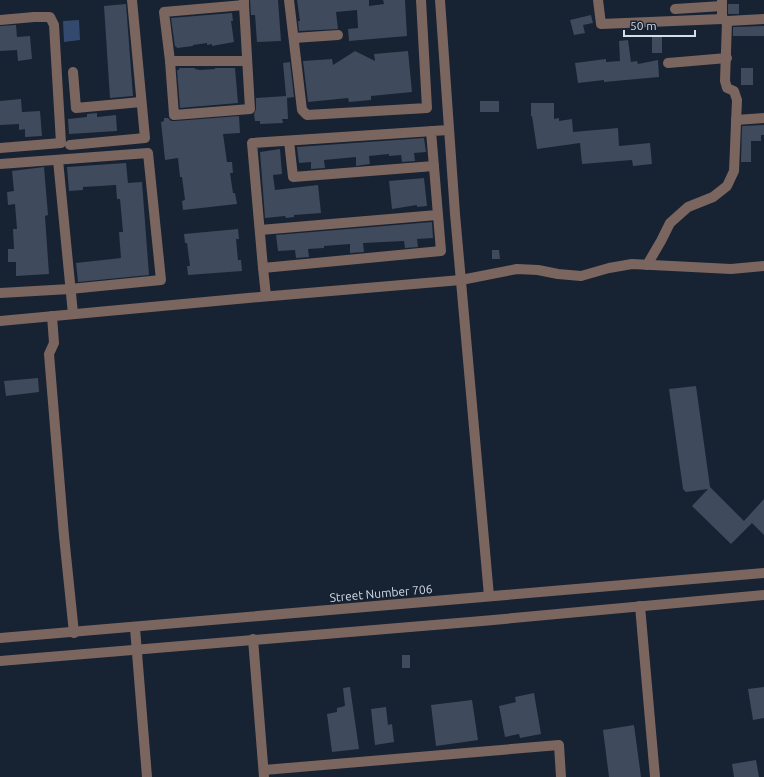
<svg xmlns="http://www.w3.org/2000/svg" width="764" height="777" font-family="Ubuntu,sans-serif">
  <rect width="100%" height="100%" fill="#172232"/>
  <polygon fill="#334a6e" points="79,20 80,40 64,42 63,21"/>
  <g fill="#3f4a5c">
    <polygon points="250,0 278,0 281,41 257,42 255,15 251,15"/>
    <polygon points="297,0 369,0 369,6 384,4 383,0 405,0 407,36 349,41 348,29 358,28 357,10 336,12 338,29 299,31 298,21 300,21"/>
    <polygon points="126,4 133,96 110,98 104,6"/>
    <rect x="728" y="4" width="11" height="10"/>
    <polygon points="232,13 233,21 231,21 234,42 212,46 212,44 207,45 207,43 193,45 193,46 177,48 176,46 175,47 171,18"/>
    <polygon points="591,15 593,23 583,25 585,33 574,35 570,20"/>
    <polygon points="16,25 17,37 30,36 32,59 18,61 17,50 0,51 0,26"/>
    <polygon points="764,26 764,36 733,36 733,27"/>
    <rect x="652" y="36" width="10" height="17"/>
    <polygon points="628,40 631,62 637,61 638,64 658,60 659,77 604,82 604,80 578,83 575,63 606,59 606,62 620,61 619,41"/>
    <polygon points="355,51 375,61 374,54 408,51 412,92 371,96 371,100 349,102 348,98 308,102 303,61 332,59 333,65"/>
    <polygon points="290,62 294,97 287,98 288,119 282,119 283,123 260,124 260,121 255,121 254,114 256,109 256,98 286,96 283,63"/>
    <polygon points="179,68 195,68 195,69 200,70 215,69 215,68 235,68 238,103 180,108 177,70 179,70"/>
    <rect x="741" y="68" width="12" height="17"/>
    <polygon points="21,99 22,112 40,111 42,136 25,137 25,129 19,130 19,124 0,125 0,101"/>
    <rect x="480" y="101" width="19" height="11"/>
    <polygon points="531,103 554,103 554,119 559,118 559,121 572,119 573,132 618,128 619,146 650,143 652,164 633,166 632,160 582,164 580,143 537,149 532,116 531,116"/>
    <polygon points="97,113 97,117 116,115 117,131 69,134 68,119 87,117 87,114"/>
    <polygon points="239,116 240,133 223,134 227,162 232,162 233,173 230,173 233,193 235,193 237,204 183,210 182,201 185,200 182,177 180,177 178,158 165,160 161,122 164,121 164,118 168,118 171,121 175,121"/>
    <polygon points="764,125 764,135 761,135 761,141 751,141 751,162 741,162 742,126"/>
    <polygon points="424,138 426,152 414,153 415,161 402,162 401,155 389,156 389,154 369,156 370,164 356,166 356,157 324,160 325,168 311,169 311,162 299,163 297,147"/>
    <polygon points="280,149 282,174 273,175 275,190 318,185 321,213 294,215 294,217 286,218 285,216 265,218 260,152"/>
    <polygon points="126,163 128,183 142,182 149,275 78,282 76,263 121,258 119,232 123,232 120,199 117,199 116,185 83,187 83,190 69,191 67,167"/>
    <polygon points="44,167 48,215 45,216 49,274 16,276 16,262 8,262 8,249 14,249 13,229 17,229 15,204 8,205 7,192 14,191 12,171"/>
    <polygon points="424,178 427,206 417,207 417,205 392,209 389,181"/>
    <polygon points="432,222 433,238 417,239 418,247 405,248 404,241 363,243 364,252 350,253 350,244 324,246 324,248 308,249 309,257 296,258 295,250 278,251 276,235"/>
    <polygon points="238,229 239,239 236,239 238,260 241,260 242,271 188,275 187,266 190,266 187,243 185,243 184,234"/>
    <polygon points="492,250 499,250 500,259 492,259"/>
    <polygon points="38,378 39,392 6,396 4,381"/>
    <polygon points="696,386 710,487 744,521 764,499 764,535 752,523 731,544 692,506 708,489 686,492 683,489 669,389"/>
    <rect x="402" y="655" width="8" height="13"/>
    <polygon points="350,687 359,749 332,752 327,714 337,712 337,708 345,706 343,688"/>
    <polygon points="764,687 764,718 753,720 748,689"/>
    <polygon points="534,693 541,734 520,738 519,734 505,737 499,706 516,702 515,697"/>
    <polygon points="472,700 478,740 436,746 431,705"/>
    <polygon points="386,707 388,725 392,724 394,742 375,745 371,709"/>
    <polygon points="634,725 641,777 609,777 603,730"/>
    <polygon points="756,760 759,777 734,777 732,764"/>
  </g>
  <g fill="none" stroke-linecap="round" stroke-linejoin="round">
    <g stroke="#7b655f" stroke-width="10">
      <polyline points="244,0 244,5 250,109 174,115 170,61 164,12 244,5"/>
      <polyline points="289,0 302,110 307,115 427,108 421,0"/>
      <polyline points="440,0 455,214 489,596"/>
      <polyline points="598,0 601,24 722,19"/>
      <polyline points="675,9 722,6"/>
      <polyline points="0,20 34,17 50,17 54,25 61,143 0,148"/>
      <polyline points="727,21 764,19"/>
      <polyline points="294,38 338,35"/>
      <polyline points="170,61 247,61"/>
      <polyline points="668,63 727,58"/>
      <polyline points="73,72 76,108 141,102"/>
      <polyline points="736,120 764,118"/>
      <polyline points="431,131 441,251 263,268 252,143 448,130"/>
      <polyline points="289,141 293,177 434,166"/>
      <polyline points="70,145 145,138 132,0"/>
      <polyline points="58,160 73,314"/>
      <polyline points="0,164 148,153 161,280 70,289 0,293"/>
      <polyline points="260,230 437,215"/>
      <polyline points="647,265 661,241 670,223 688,207 713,197 727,186 734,171 737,100 734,91 727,88 725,81 727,21 722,19 722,0"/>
      <polyline points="263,268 266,296"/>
      <polyline points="52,316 54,343 49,354 64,536 74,633"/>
      <polyline points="0,321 248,298 461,280 517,269 538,270 558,274 581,276 609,268 632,264 731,269 764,266"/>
      <polyline points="640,606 655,777"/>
      <polyline points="135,628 147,777"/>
      <polyline points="0,638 764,573"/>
      <polyline points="253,639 264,777"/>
      <polyline points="0,661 482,621 764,595"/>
      <polyline points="264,770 559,745 561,777"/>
    </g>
  </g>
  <g text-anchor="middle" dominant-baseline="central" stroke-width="3.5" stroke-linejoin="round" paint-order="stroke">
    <g font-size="12" fill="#d5dde8" stroke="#172232">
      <text transform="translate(381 593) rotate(-5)">Street Number 706</text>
    </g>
  </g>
  <path d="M624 30v6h71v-6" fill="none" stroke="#d5dde8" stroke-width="2"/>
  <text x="630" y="30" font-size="12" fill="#d5dde8" stroke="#172232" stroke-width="3" paint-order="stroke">50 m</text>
</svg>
